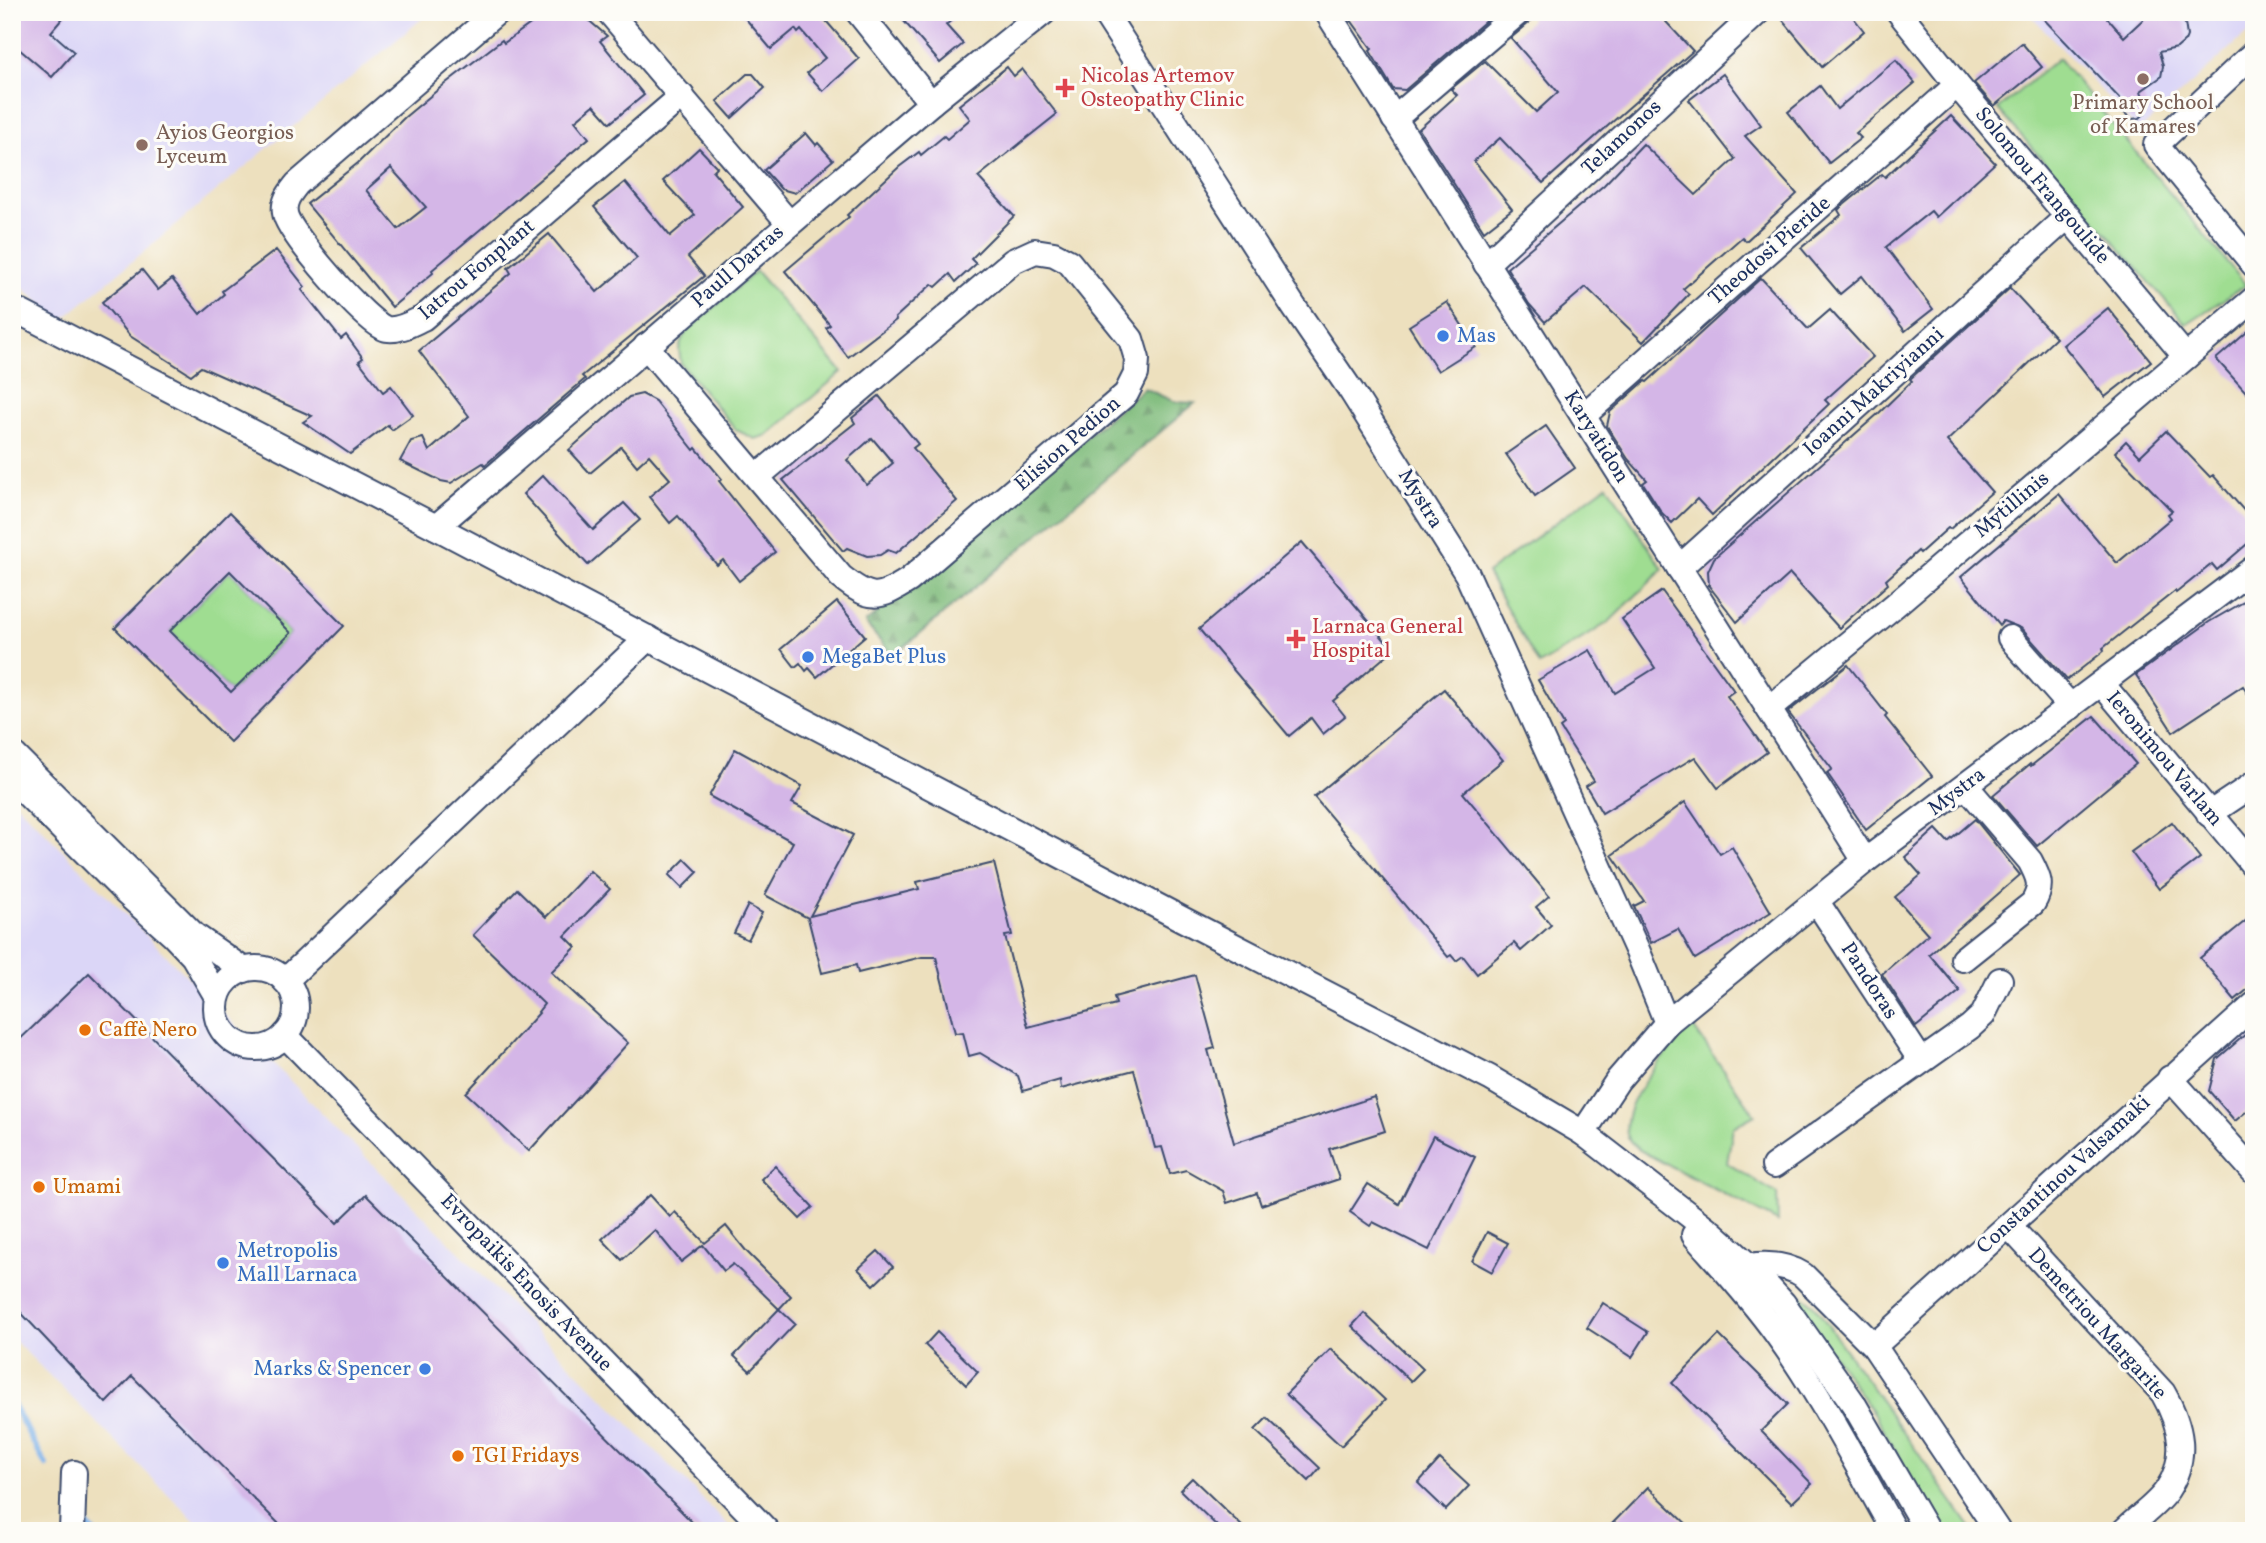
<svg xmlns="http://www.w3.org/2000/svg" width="2266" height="1543" font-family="Vollkorn,serif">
  <defs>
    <pattern id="forest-firs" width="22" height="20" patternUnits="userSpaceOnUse" patternTransform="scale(1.75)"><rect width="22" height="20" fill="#7fbc7b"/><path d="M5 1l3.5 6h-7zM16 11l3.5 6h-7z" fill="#679968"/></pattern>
  </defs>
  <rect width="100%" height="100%" fill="#fdfcf7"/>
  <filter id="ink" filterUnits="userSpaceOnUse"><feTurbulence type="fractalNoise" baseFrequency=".0143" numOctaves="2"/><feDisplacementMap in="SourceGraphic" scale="14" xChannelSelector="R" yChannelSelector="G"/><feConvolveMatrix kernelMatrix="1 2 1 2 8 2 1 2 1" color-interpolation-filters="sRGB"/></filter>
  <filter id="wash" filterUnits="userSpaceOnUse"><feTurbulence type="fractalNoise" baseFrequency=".00686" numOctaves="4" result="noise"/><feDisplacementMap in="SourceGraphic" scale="28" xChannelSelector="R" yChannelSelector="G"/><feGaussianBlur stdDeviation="1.57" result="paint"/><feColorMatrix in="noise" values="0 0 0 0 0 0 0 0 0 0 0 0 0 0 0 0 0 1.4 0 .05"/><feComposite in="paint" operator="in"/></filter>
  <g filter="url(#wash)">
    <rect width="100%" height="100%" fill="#ede0be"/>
    <g fill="#dbd6f7">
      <polygon points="12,12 430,12 61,321 12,278"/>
      <polygon points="2028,12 2254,12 2254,27 2139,131"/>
      <polygon points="12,799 396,1188 734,1531 205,1531 12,1338"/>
    </g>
    <g fill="#9fdd91" stroke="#5d8678" stroke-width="2">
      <polygon points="2058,58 2246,285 2186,324 1998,109"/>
      <polygon points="756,271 842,372 768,435 755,439 736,430 681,364 679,349 682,339 687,331"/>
      <polygon points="1607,485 1663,569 1609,622 1539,665 1487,573"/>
      <polygon points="230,571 291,633 231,692 170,631"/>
      <path d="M1691,1024L1755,1115L1733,1127L1727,1163L1777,1194L1778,1222L1645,1153C1637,1149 1629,1143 1627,1134C1620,1101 1671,1048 1691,1024Z"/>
      <polygon points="1791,1294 1800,1294 1813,1304 1973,1531 1941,1531 1876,1417"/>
    </g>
    <polygon fill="url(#forest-firs)" stroke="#4d766c" stroke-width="2" points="1144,388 1175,402 1195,403 893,656 865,623"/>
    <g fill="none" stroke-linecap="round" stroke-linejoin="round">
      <g stroke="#7bb1e9" stroke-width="6">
        <polyline points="12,1403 46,1465"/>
        <polyline points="85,1523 93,1531"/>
      </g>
    </g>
    <g id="blocks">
      <g fill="#d4b6e7" fill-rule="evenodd">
        <polygon points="12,12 68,12 51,32 74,52 52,77 12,43"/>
        <path d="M547,12H579L607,36L600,41L644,95L610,123L594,105L575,121L589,138L432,270L433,273L392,307L307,204L358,163L405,117L446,83L502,40L504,43ZM391,168L426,207L398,229L366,190Z"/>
        <polygon points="740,12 822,12 820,14 859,59 823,91 807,73 825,58 801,30 798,33 795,29 771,49"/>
        <polygon points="896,12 961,12 946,25 963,44 940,63"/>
        <polygon points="1345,12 1496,12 1405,90 1393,89 1370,51 1372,49"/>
        <polygon points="1533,12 1657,12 1693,51 1543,183 1500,138 1474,161 1512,209 1484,231 1419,129 1457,95 1451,89 1485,61 1536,112 1558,92 1511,38 1529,23"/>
        <polygon points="1776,12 1849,12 1864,31 1822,67"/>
        <polygon points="2037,12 2102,12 2124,37 2151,12 2165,12 2185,23 2187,36 2185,41 2177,48 2159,52 2163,66 2161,77 2141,91 2146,105 2145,113 2140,118 2132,119 2123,112 2122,101"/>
        <polygon points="2022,43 2042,67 1994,106 1974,83"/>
        <polygon points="1896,60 1915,83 1856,133 1861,138 1829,163 1788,112 1820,86 1837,109"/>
        <polygon points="1007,67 1014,76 1022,69 1057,114 978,177 1014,216 971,259 976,264 956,282 950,274 936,287 932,284 895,318 896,320 848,357 826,328 830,325 785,271 849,217 847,215 899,167 919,152 921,155 944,136 947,139 970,119 959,105"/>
        <polygon points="747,74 753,74 765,88 732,118 717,101"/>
        <polygon points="1723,74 1761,125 1745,136 1797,194 1746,241 1742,237 1683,289 1689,294 1643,342 1586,287 1545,322 1529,304 1507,268 1604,185 1643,144 1696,195 1735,159 1689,100"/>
        <polygon points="1951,116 1995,163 1936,217 1931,211 1886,247 1933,309 1905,331 1862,276 1840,294 1801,248 1841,215 1838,210 1845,204 1882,174 1885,177"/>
        <polygon points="806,133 816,145 818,143 833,160 795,193 781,189 764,170"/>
        <polygon points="699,148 717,167 713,171 743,207 688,257 704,276 582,376 585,379 485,465 483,463 451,483 441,481 400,461 411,441 423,438 429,451 469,416 419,351 511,273 508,268 549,234 597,292 637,258 594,207 625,182 670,236 695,215 663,181"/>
        <polygon points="276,250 305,287 302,290 341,339 346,335 363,358 359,361 383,392 391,386 413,415 392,430 388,425 350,454 303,422 312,416 201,367 191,375 130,336 102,302 142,270 158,290 172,279 200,314 224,294 222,291"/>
        <polygon points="1761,278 1808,329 1830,310 1873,357 1825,400 1829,404 1712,515 1697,499 1672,523 1662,513 1643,483 1647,480 1628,459 1607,426 1610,412 1645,381 1647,382"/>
        <polygon points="2010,288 2056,338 1947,441 1992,492 1950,529 1948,528 1920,553 1918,551 1886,580 1888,584 1839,628 1790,574 1737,622 1709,586 1708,571 1714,558 1879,413 1912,381 1910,379"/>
        <polygon points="1447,302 1476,347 1438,371 1409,326"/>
        <polygon points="2108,308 2151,361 2105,397 2063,345"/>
        <polygon points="2254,326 2254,401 2216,359"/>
        <polygon points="642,394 655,401 694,450 696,448 722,479 719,481 775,552 739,581 723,560 717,565 678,516 670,523 649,497 670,479 649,455 637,466 621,447 590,473 569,450 629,397"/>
        <path d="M879,396L918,444L913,448L957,501L896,553L888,550L880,555L867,556L847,548L843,551L783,480L855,423L852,418ZM872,438L893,463L867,485L847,460Z"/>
        <polygon points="1546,426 1575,468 1535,496 1506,454"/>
        <polygon points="2166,431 2210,477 2213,475 2254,522 2254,538 2217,570 2212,564 2176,593 2175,591 2103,648 2104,651 2067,680 2021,628 2003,621 2000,625 1961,577 2059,494 2117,563 2171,518 2168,514 2172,511 2115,452 2126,441 2140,456"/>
        <polygon points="543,475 593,530 624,503 640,520 588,565 523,494"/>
        <path d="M230,512L344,626L230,742L115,628ZM230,571L291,633L231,692L170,631Z"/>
        <polygon points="1302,542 1393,650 1333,701 1345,716 1323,734 1311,718 1289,736 1199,629"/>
        <polygon points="1662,591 1734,691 1727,696 1767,752 1718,788 1695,757 1602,813 1586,786 1594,781 1560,728 1564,725 1538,680 1590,650 1615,693 1655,668 1622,619"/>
        <polygon points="2254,596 2254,705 2243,686 2173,732 2136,675 2209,622"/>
        <polygon points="837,602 865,636 817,677 809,668 806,671 800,663 795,667 781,649"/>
        <polygon points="1848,665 1887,715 1885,717 1932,776 1866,830 1827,773 1832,769 1788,712"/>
        <polygon points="1444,689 1503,760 1463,793 1549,896 1536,907 1551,925 1521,951 1514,943 1477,974 1463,956 1456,961 1451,955 1448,957 1314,797"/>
        <polygon points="2094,716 2136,764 2037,846 1993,795 2030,764 2031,766"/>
        <polygon points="735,749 802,786 792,803 853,835 810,916 919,889 917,882 994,863 1012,935 1005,936 1028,1027 1116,1004 1114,997 1195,975 1215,1048 1208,1050 1234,1143 1374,1097 1385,1131 1329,1149 1339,1179 1261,1205 1257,1193 1227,1203 1223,1191 1186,1170 1170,1174 1162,1147 1155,1148 1134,1070 1061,1089 1060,1080 1023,1091 1018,1076 980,1053 969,1056 963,1032 955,1033 936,957 922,957 858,973 856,965 822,973 808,918 765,895 793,842 709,796"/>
        <polygon points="1685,802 1720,854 1732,847 1771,912 1695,959 1678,929 1651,943 1634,906 1644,901 1612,855"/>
        <polygon points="1975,819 2020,875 1929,954 1960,991 1916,1027 1882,974 1928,934 1895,897 1921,875 1905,857 1936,829 1948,842"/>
        <polygon points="2172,822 2200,858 2159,889 2131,852"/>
        <polygon points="685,859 698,872 682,888 669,875"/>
        <polygon points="590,871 610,889 565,936 576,947 551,972 628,1043 529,1151 466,1093 539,1013 538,1012 544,1004 473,935 517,889 546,917"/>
        <polygon points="748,905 762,913 748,940 734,933"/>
        <polygon points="2254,914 2254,984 2235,1000 2200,958"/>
        <polygon points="89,973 337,1223 366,1195 701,1531 286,1531 132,1376 106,1403 12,1303 12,1047"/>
        <polygon points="2254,1027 2254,1105 2235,1121 2209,1091 2217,1059"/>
        <polygon points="1433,1136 1475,1157 1429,1250 1373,1222 1370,1226 1350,1212 1368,1184 1399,1204"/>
        <polygon points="775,1166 813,1207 800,1219 761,1179"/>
        <polygon points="650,1195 670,1217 675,1212 705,1243 726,1226 747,1252 791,1296 779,1309 733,1264 724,1271 703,1245 681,1262 655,1230 622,1260 602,1239"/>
        <polygon points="1487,1232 1508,1243 1492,1272 1472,1261"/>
        <polygon points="878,1251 893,1267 874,1285 858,1269"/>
        <polygon points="1603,1303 1648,1332 1632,1357 1587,1328"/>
        <polygon points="779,1309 795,1324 750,1371 734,1356"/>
        <polygon points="1364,1313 1423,1369 1411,1381 1352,1326"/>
        <polygon points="937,1332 978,1372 966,1385 925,1345"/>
        <polygon points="1719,1335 1788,1404 1761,1431 1812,1484 1792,1503 1672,1383"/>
        <polygon points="1331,1349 1385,1400 1341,1446 1286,1394"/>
        <polygon points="1267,1418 1320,1468 1309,1481 1255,1430"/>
        <polygon points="1440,1459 1469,1486 1446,1510 1418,1483"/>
        <polygon points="1192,1478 1247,1531 1222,1531 1180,1490"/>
        <polygon points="1648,1487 1694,1531 1605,1531"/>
      </g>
    </g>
  </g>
  <g filter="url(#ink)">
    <use href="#blocks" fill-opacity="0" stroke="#3a4a6c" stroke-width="2"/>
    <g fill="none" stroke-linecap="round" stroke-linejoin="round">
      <g stroke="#3a4a6c" stroke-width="28">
        <g id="minor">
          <path d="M497,12L297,184C290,193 283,201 285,213C287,232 369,326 387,329C399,331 412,323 423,318L682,96"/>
          <polyline points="609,12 789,223"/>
          <polyline points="858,12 931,103"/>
          <polyline points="1104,12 1294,307 1352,392 1467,574 1638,952 1667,1023"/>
          <polyline points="1327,12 1865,861"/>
          <polyline points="1899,12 1957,85 2186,357"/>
          <polyline points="2254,53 2156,145 2254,265"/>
          <polyline points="1394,119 1519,12"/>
          <polyline points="1486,264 1758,12"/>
          <polyline points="12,308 436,527 1182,919 1490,1078 1583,1133 1711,1232 1749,1266 1783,1303 1853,1403 1927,1531"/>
          <path d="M646,346L841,577C870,600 878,600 909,580L1126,394L1136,374L1137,359L1131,339L1069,262L1054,254L1035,251L1013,261L758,476"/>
          <polyline points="1583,416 1957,85"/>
          <polyline points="436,527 931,103 1044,12"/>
          <polyline points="1679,568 2068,216"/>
          <polyline points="2010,638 2071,707"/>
          <polyline points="2102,684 2254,866"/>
          <polyline points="1769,709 1895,605 2254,299"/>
          <polyline points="12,753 194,935 244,970"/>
          <polyline points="12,779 126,893 173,935 193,956 217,997"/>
          <polyline points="2209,814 2254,784"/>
          <polyline points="1817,902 1921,1061"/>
          <path d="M1963,959L2033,903C2043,886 2039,878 2030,861L1966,786"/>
          <circle cx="256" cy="1008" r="40"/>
          <polyline points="285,981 648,638"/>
          <polyline points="285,1035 767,1531"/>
          <polyline points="2170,1078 2254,1172"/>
          <polyline points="1583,1133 1618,1080 1667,1023 1865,861 2254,568"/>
          <polyline points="1774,1166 1970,1027 1983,1015 2000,980"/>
          <path d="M2009,1226L2163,1393C2181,1425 2189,1457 2167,1490C2157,1505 2137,1518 2124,1531"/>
          <path d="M1694,1235C1722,1267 1751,1298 1776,1333C1821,1395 1856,1464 1894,1531"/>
          <path d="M1749,1266C1768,1263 1787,1265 1803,1275L1874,1346L1998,1531"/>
          <polyline points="1874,1346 2254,1005"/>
          <polyline points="72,1531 74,1473"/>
        </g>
      </g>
      <use href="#minor" stroke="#fff" stroke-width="24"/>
    </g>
  </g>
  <g fill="#8d6e63" stroke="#fdfcf7" stroke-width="2.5">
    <circle cx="2143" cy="79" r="7"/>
    <circle cx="142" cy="145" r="7"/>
  </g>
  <g fill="#e0444e" stroke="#fdfcf7" stroke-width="2.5">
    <path d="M1061.5 77.5h7v7h7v7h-7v7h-7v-7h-7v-7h7z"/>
    <path d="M1292.5 628.5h7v7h7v7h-7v7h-7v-7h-7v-7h7z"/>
  </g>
  <g fill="#3f7fe0" stroke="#fdfcf7" stroke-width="2.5">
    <circle cx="1443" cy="336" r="7"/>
    <circle cx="808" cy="657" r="7"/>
    <circle cx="223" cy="1263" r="7"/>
    <circle cx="425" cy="1369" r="7"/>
  </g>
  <g fill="#e8710a" stroke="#fdfcf7" stroke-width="2.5">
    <circle cx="85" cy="1030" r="7"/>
    <circle cx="39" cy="1187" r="7"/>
    <circle cx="458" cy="1456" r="7"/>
  </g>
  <g text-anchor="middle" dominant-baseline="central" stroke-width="6" stroke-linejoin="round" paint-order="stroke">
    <g font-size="21" fill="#be3a42" stroke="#fdfcf7" text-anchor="start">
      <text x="1081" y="76">Nicolas Artemov<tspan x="1081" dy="24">Osteopathy Clinic</tspan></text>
      <text x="1312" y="627">Larnaca General<tspan x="1312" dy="24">Hospital</tspan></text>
    </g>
    <g font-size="21" fill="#785e54" stroke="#fdfcf7">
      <text x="2143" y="103">Primary School<tspan x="2143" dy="24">of Kamares</tspan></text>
      <text x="156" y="133" text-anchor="start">Ayios Georgios<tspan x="156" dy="24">Lyceum</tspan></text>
    </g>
    <g font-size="21" fill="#1b2f5e" stroke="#fdfcf7">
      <text transform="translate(1622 138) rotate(-43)">Telamonos</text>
      <text transform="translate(2042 186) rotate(50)">Solomou Frangoulide</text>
      <text transform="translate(1770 251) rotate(-41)">Theodosi Pieride</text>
      <text transform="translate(738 267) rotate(-41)">Paull Darras</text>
      <text transform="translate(477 270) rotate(-40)">Iatrou Fonplant</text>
      <text transform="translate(1874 392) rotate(-42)">Ioanni Makriyianni</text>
      <text transform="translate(1596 437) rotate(58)">Karyatidon</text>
      <text transform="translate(1068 444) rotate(-41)">Elision Pedion</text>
      <text transform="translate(1420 499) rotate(58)">Mystra</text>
      <text transform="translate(2012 505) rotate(-40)">Mytillinis</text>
      <text transform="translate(2164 759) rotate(50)">Ieronimou Varlam</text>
      <text transform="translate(1957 792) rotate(-37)">Mystra</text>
      <text transform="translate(1869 981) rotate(57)">Pandoras</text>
      <text transform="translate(2064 1175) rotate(-42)">Constantinou Valsamaki</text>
      <text transform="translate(526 1283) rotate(46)">Evropaikis Enosis Avenue</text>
      <text transform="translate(2097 1324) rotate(48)">Demetriou Margarite</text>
    </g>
    <g font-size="21" fill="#366cbe" stroke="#fdfcf7" text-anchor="start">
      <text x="1457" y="336">Mas</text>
      <text x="822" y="657">MegaBet Plus</text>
      <text x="237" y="1251">Metropolis<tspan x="237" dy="24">Mall Larnaca</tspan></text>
      <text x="411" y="1369" text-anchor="end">Marks &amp; Spencer</text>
    </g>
    <g font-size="21" fill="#c56008" stroke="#fdfcf7" text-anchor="start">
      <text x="99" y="1030">Caffè Nero</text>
      <text x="53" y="1187">Umami</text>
      <text x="472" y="1456">TGI Fridays</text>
    </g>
  </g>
  <rect width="2266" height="1543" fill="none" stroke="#fdfcf7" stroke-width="42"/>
</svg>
